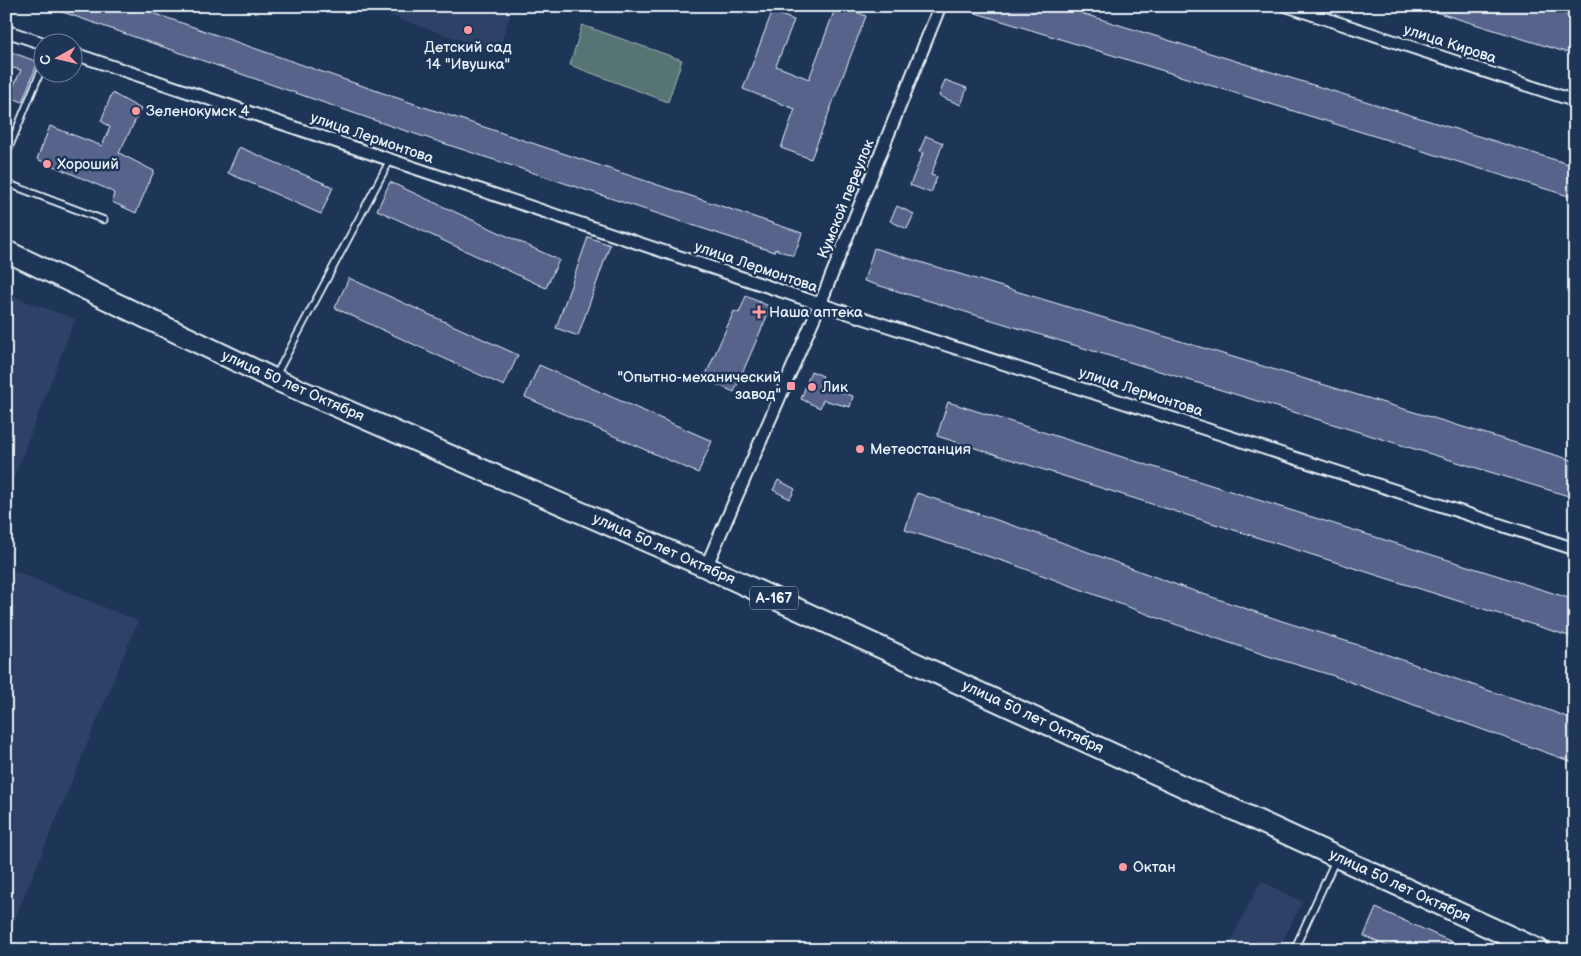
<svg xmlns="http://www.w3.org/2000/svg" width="1581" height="956" font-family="'Balsamiq Sans',sans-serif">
  <rect width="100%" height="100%" fill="#1d3557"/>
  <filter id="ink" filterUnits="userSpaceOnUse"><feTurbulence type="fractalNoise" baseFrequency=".02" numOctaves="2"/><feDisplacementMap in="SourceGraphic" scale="10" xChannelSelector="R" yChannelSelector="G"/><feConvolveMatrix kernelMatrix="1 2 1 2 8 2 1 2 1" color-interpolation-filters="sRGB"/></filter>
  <g filter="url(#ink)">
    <g fill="#2f4367">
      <polygon points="362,6 513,6 498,53"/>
      <polygon points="6,294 75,319 6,498"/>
      <polygon points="6,550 13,551 10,569 138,621 6,940"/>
      <polygon points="1261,881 1302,902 1278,950 1226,950"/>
    </g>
    <polygon fill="#567472" stroke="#9fb2b5" points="582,25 682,60 668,102 570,65"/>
    <g fill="#58648b" stroke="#e8f1f8">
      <polygon points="51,6 133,6 406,101 802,233 794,256 775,249 774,252 388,125 51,8"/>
      <polygon points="836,6 842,6 866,16 811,159 781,148 795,109 743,89 772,12 794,20 776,66 809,79"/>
      <polygon points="963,6 1058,6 1575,166 1575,198 963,9"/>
      <polygon points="1426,6 1539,6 1575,17 1575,55 1426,9"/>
      <polygon points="6,50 38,62 22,102 9,96 21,70 6,66"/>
      <polygon points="945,80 967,88 961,105 939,96"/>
      <polygon points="112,93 141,109 119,153 154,171 136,213 112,202 114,193 107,189 37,159 50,126 102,146 110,127 101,121"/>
      <polygon points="926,136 943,143 931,175 937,177 931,193 910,185 923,153 919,152"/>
      <polygon points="239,147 333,187 321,214 228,173"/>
      <polygon points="390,182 559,260 546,288 377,210"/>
      <polygon points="897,206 914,214 907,229 890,221"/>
      <polygon points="588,237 610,245 578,336 556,328"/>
      <polygon points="874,248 1575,461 1575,498 864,281"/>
      <polygon points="349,278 518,355 504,386 335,308"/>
      <polygon points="746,296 771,307 734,392 704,379 734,311 739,313"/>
      <polygon points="539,365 712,441 698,473 525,397"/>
      <polygon points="811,371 823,376 819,386 853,396 850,407 823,400 820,408 801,399"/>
      <polygon points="948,402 1575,600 1575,638 937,436"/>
      <polygon points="778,480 795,489 790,499 773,490"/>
      <polygon points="917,493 1050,538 1177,585 1282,621 1371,649 1490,691 1532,704 1575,720 1575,763 1331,675 1271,657 1166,621 1012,564 905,530"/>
      <polygon points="1376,908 1470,950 1395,950 1364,936"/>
    </g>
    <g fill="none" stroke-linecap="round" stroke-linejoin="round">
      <g stroke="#e8f1f8" stroke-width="9">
        <g id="lane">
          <polyline points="6,155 42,68"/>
          <polyline points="6,183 104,220"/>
          <polyline points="276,375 390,160"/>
          <polyline points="1294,950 1335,861"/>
        </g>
      </g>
      <g stroke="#e8f1f8" stroke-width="15">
        <g id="street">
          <polyline points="1287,6 1575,101"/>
          <polyline points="6,31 42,43"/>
          <polyline points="72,53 820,304 1575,549"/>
          <polyline points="706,567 820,304 940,6"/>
        </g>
      </g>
      <g stroke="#e8f1f8" stroke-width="24">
        <polyline id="highway" points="6,251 274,379 706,567 1539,950"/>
      </g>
      <use href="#lane" stroke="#1d3557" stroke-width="5.5"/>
      <use href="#street" stroke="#1d3557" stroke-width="11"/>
      <use href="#highway" stroke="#1d3557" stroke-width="20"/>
    </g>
  </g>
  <g fill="#ff9aa2" stroke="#1d3557" stroke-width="2">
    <circle cx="468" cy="30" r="5"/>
    <circle cx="136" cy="111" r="5"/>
    <circle cx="47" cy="164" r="5"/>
    <path d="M756.5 304.5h5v5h5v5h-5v5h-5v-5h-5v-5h5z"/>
    <rect x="786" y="381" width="10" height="10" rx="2.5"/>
    <circle cx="812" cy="387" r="5"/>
    <circle cx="860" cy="449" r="5"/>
    <circle cx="1123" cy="867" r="5"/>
  </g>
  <g text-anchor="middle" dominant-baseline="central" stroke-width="5" stroke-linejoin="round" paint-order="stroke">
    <rect fill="#1d3557" stroke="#abb9c8" stroke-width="1" x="750" y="586.5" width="48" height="23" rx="4"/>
    <g font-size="14" font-weight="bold" fill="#e8f1f8">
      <text x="774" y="598">А-167</text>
    </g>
    <g font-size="15" fill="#e8f1f8" stroke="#1d3557">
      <text transform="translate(1450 44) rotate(18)">улица Кирова</text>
      <text transform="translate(372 138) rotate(19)">улица Лермонтова</text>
      <text transform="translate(846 199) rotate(-68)">Кумской переулок</text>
      <text transform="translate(756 267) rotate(19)">улица Лермонтова</text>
      <text transform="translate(293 386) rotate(24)">улица 50 лет Октября</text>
      <text transform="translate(1141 392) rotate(18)">улица Лермонтова</text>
      <text transform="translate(664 549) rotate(24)">улица 50 лет Октября</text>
      <text transform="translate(1033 717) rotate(25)">улица 50 лет Октября</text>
      <text transform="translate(1400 886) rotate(25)">улица 50 лет Октября</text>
    </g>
    <g font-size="15" fill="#e8f1f8" stroke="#1d3557" text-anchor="start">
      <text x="468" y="47" text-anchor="middle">Детский сад<tspan x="468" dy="17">14 "Ивушка"</tspan></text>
      <text x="146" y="111">Зеленокумск 4</text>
      <text x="57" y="164">Хороший</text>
      <text x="769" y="312">Наша аптека</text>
      <text x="781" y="377" text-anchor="end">"Опытно-механический<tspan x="781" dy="17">завод"</tspan></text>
      <text x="822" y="387">Лик</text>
      <text x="870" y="449">Метеостанция</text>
      <text x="1133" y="867">Октан</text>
    </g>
  </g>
  <rect width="1581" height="956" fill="none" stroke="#1d3557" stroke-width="25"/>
  <rect x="12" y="12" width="1556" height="931" fill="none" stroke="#e8f1f8" stroke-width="2" filter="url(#ink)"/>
  <g transform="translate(58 58) rotate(262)"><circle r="24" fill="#1d3557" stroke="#6e8097"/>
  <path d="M0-4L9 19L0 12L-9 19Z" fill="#ff9aa2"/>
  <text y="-8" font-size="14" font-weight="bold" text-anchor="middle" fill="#e8f1f8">С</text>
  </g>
</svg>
